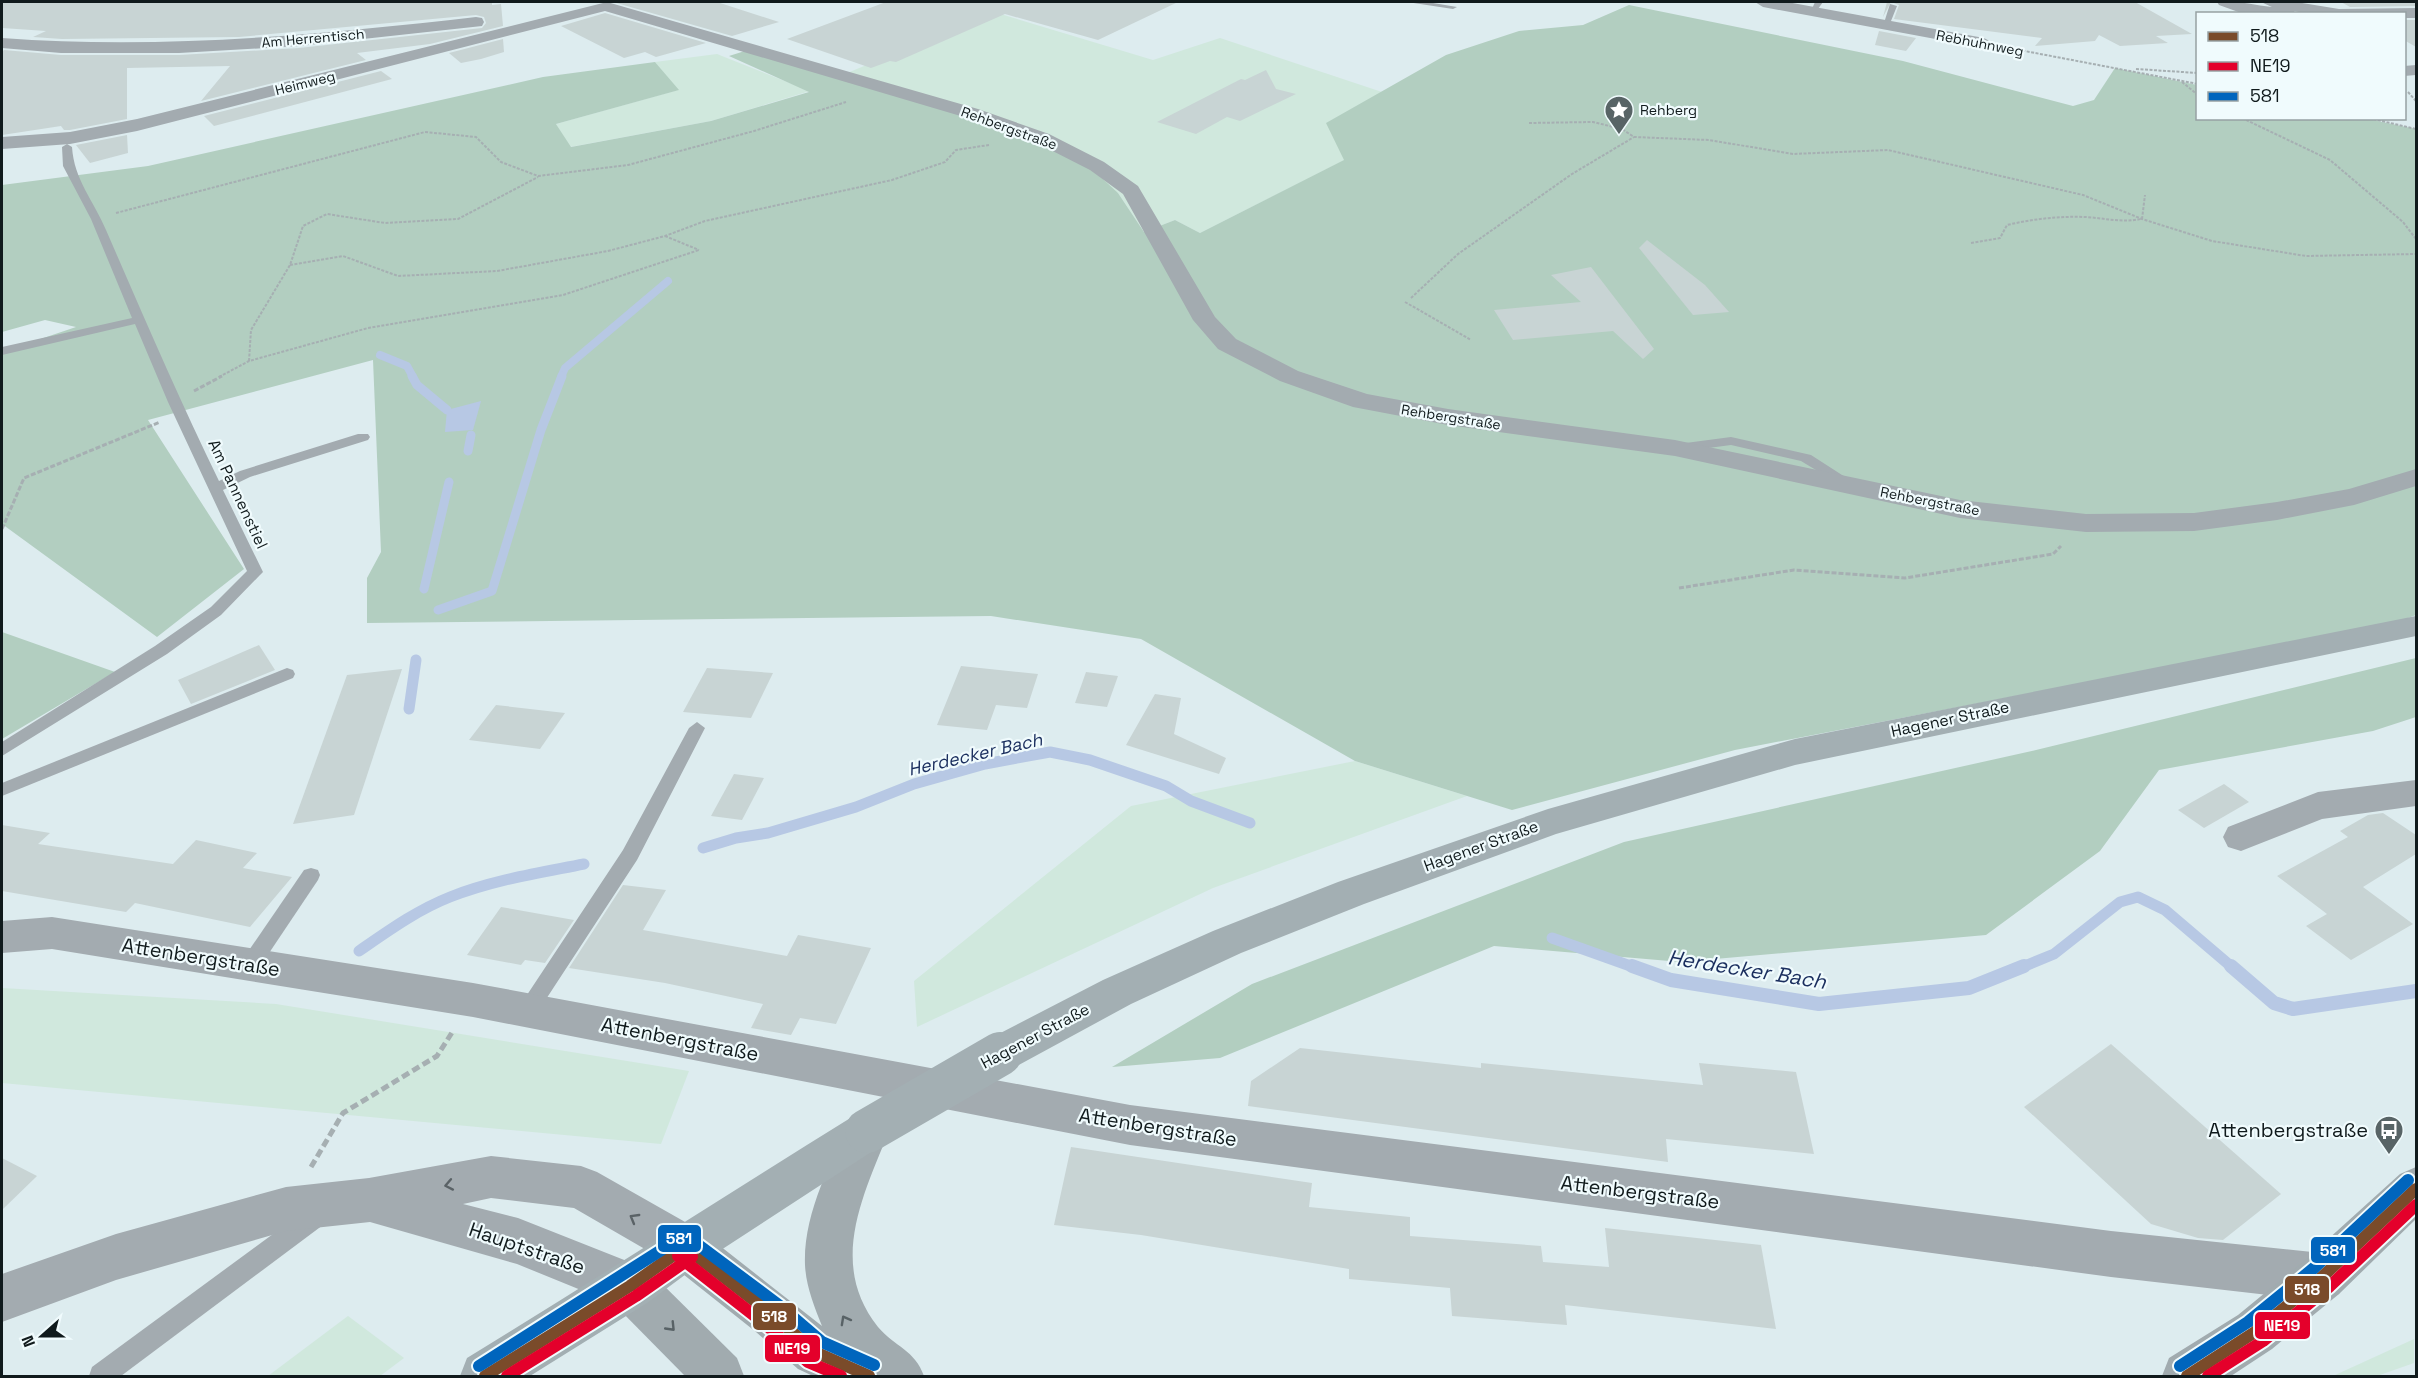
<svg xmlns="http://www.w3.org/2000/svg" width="2418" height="1378" font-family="'Space Grotesk',sans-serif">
  <rect width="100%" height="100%" fill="#ddecef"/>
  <g fill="#d0e8dd">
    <polygon points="994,12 1153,60 1220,38 1382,92 1327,123 1345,160 1200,233 1175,220 1144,232 1118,193 840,76"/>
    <polygon points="717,54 810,91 711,121 570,147 556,124 678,90 655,62"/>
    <polygon points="1355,761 1467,796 1213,888 917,1027 914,981 1131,806"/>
    <polygon points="2,988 276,1004 689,1071 661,1144 2,1083"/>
    <polygon points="348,1316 404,1358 380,1376 268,1376"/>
    <polygon points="2414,1339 2414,1363 2377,1376 2333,1376"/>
  </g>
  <g fill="#b2cec0">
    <polygon points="1629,5 1903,61 2073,106 2094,100 2115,68 2197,85 2198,118 2363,118 2416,129 2416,615 2395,623 1735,750 1512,810 1355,761 1141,639 991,616 367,623 367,578 381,552 373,360 148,420 244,569 157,637 2,524 2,352 76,327 45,320 2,332 2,185 148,166 543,77 655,62 679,90 556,124 571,147 711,121 809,92 729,56 748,50 1019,131 1092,169 1118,193 1144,232 1175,220 1200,233 1344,160 1326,123 1446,55 1519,31 1583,25"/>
    <polygon points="2,632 115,672 2,739"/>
    <polygon points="2416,658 2416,717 2373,731 2159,770 2100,851 1986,935 1681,962 1494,946 1220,1058 1112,1067 1252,984 1624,842 2036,750"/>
  </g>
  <polygon fill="#b7c8e4" points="481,401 473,430 445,432 447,410"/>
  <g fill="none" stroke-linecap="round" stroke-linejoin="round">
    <g stroke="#b7c8e4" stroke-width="8">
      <polyline points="380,355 407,366 413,377"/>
      <polyline points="561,377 565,368 668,281"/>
    </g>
    <g stroke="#b7c8e4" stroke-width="9">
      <polyline points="412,376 417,385 447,410"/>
      <polyline points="468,451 471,435"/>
      <polyline points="424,589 449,482"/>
      <polyline points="438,610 492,591 541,430 562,376"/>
    </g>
    <g stroke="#b7c8e4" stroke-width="11">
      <polyline points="409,709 416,660"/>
      <polyline points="703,848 736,838 768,833 856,807 914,784 985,764 1050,752 1090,760 1166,786 1191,801 1250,823"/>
      <polyline points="1552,938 1636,968"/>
      <path d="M359,951C388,931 417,910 450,897C493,880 539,873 584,864"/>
      <polyline points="2020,968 2054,954 2120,902 2138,897 2165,910 2233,968"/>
    </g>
    <g stroke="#b7c8e4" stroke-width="14">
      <polyline points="1632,966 1671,980 1819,1004 1969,988 2024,966"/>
      <polyline points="2231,966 2274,1003 2293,1009 2416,991"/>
    </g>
  </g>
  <g fill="#c8d4d4">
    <polygon points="2,2 492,2 492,5 501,4 503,26 430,44 357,53 366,60 201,101 230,66 127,68 127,119 70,130 64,130 61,126 2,135 2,52 4,50 61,55 179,55 299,48 482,28 486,23 484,17 476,15 239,37 62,39 33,37 46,31 2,28"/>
    <polygon points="613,2 717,2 779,22 732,36"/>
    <polygon points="886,2 1178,2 1098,40 1005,14 896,62 890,61 871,68 787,39"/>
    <polygon points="1887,2 2135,2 2192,34 2156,36 2168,43 2120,46 2099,35 2095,41 2035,46 2042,38 1894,19 1899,5 1891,2 1883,17"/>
    <polygon points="2341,2 2416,2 2416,6 2350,7"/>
    <polygon points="605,13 706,43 656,57 645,52 624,58 561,26"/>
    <polygon points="2404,20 2416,20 2416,47 2404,40"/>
    <polygon points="1879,31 1916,38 1906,51 1875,45"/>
    <polygon points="503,39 504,52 481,59 461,63 449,53"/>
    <polygon points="1266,70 1276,89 1296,94 1240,121 1227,117 1196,134 1157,122 1241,79 1245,80"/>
    <polygon points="381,71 392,79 214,126 204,116"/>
    <polygon points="127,135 128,153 90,163 76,145"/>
    <polygon points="1647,240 1705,285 1729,312 1693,315 1639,248"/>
    <polygon points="1591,267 1654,349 1643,359 1613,331 1513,340 1494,310 1581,302 1551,275"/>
    <polygon points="259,645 275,670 191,704 178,680"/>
    <polygon points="961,666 1038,674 1027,708 996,705 987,730 937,725"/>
    <polygon points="707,668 773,673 751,718 683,712"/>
    <polygon points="402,669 354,815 293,824 347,675"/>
    <polygon points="1086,672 1118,676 1107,707 1075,703"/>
    <polygon points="1155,694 1181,698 1174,734 1226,758 1219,774 1126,745"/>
    <polygon points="496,705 565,713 540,749 469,740"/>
    <polygon points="734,774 764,778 742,820 711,816"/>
    <polygon points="2224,784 2249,802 2204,828 2178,810"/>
    <polygon points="2383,813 2416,835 2416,854 2363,887 2413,924 2351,960 2306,926 2327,914 2277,876 2348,837 2340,831 2368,815"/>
    <polygon points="2,825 50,833 38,844 173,864 196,840 257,853 243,868 292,877 250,927 135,903 126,912 2,891"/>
    <polygon points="623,885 666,890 643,930 787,956 798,935 871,948 836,1024 800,1018 791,1035 751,1028 763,1004 665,983 569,968"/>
    <polygon points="501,907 574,920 545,963 525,960 521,965 467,955"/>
    <polygon points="2111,1044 2281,1194 2223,1240 2198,1238 2151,1224 2024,1107"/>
    <polygon points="1300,1048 1481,1068 1481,1063 1703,1085 1699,1063 1796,1072 1814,1154 1666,1139 1668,1162 1248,1106 1251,1081"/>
    <polygon points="1071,1147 1312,1183 1309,1207 1410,1217 1410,1236 1541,1246 1543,1262 1609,1267 1605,1228 1761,1245 1776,1329 1565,1305 1567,1325 1452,1316 1450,1288 1349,1279 1349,1269 1141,1235 1054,1225"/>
    <polygon points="2,1158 37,1176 2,1210"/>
  </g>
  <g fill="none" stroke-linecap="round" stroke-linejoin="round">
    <g stroke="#a6afb2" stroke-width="2" stroke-dasharray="3 1.5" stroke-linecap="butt">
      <polyline points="2009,48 2198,84"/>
      <polyline points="2136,69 2198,73"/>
      <polyline points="2182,82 2198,95"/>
      <polyline points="2408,92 2416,101"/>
      <polyline points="2242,118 2330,160 2403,222 2416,239"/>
      <polyline points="2369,118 2416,129"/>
      <polyline points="1529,123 1593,122 1622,129 1634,137 1709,140 1793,154 1888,150 2083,195 2142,219 2212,241 2306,256 2416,254"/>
      <polyline points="116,213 425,132 476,137 501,162 538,176 628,165 754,131 846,102"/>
      <polyline points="2142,219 2145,195"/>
      <polyline points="665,236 699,250"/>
      <path d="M1971,243L2000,238L2007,225C2033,219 2059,216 2085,217C2104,218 2122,223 2141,219"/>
      <polyline points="290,265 343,256 398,276 497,271 608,251 665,236 705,221 892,180 945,162 956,150 989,145"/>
      <polyline points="1411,298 1458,254 1572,174 1634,137"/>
      <polyline points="1405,302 1471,340"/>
      <polyline points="249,361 251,330 290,265 303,226 327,214 385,223 458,219 538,177"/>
      <polyline points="219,377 249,361 368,328 563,295 699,250"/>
    </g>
    <g stroke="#a6afb2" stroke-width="3" stroke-dasharray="5 2" stroke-linecap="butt">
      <polyline points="194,391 222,376"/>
      <polyline points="2,529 24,478 160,422"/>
      <polyline points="1679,588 1794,570 1905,578 2053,554 2061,546"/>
    </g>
    <polyline stroke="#a6afb2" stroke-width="5" stroke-dasharray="8 4" stroke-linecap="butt" points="311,1167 343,1113 437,1056 453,1031"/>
    <g fill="#a3abb0" fill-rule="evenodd">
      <polygon points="1407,2 1427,2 1457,7 1453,9"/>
      <polygon points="1815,2 1823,2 1815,13 1811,11"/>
      <polygon points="1890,4 1897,6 1889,26 1883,26"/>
      <path d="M67,144L72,147C74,180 94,201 106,230C143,315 179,399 219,481L240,471L358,434H368L370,437L368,440L250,477L223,490L263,572L260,575L221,615L167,654L2,756V742L155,646L211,607L247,571L168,402L135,324L2,355V347L132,318L91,219L63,166L62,147Z"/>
      <polygon points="1731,437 1811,455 1856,484 1854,487 1844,487 1801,461 1731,445 1678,452 1671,448 1678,444"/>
      <polygon points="287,668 293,670 295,674 293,678 2,796 2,783"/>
      <polygon points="697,722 705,728 637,860 535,1016 528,1019 521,1016 518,1010 521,1004 623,850 689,728"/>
      <polygon points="311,868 318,870 320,875 318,880 257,971 250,973 243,971 240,965 243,959 304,870"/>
      <polygon points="315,1206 323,1209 326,1217 323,1225 121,1376 89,1376 92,1367 307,1209"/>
    </g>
    <g fill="#a3abb0" fill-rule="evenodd">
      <polygon points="607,2 978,109 1049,134 1104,162 1138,186 1215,317 1236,339 1298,371 1367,394 1448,409 1675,440 1960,500 2086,514 2194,513 2277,502 2349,489 2416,469 2416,486 2354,505 2277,520 2194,531 2086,532 1960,518 1675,456 1448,425 1353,407 1280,381 1218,349 1193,320 1123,194 1090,170 1035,142 964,117 605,11 137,131 70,144 2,149 2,137 70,132 137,119"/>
      <polygon points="1755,2 1787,2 1984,38 1993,43 1984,48 1763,7"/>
      <path d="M2217,2C2235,0 2253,5 2272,7L2261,2H2296L2339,9L2416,8V18H2404V14H2309L2294,11L2296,14H2244L2219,5Z"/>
      <path d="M476,17L482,18L484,22L482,26L299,46L179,53H61L2,48V38C161,50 318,35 476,17Z"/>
      <polygon points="2416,65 2416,75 2404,76 2404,66"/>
      <polygon points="2416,780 2416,806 2322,819 2241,851 2228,847 2223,837 2228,827 2318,792"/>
      <polygon points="52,917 473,983 1130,1105 2111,1231 2322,1253 2339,1260 2346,1277 2339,1294 2322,1301 2111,1277 1130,1145 473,1017 52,949 2,953 2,921"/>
      <polygon points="491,1156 581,1166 597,1172 701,1231 708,1247 701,1263 685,1270 669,1263 574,1208 491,1198 463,1204 518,1218 647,1269 654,1286 647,1303 630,1310 517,1264 370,1222 286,1231 116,1280 2,1322 2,1274 116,1234 286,1187 369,1178"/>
    </g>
    <g fill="#a1abaf" fill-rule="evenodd">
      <path d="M867,1111L882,1117L889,1131C863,1196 828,1264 878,1327C895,1347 915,1350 924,1376H813L798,1369L756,1332L669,1263L662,1247L669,1231L685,1224L701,1231L822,1326C814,1306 806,1286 805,1265C803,1214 831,1162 852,1117Z"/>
      <polygon points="2416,1167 2416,1219 2339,1294 2272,1349 2231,1376 2162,1376 2169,1358 2238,1315 2305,1260 2400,1174"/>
      <polygon points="630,1262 647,1269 737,1358 744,1376 685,1376 613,1303 606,1286 613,1269"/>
    </g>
    <g fill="#a3afb3" fill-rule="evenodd">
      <polygon points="2416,616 2416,636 1795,765 1556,834 1364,904 1241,953 1131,1004 1015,1067 1000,1072 985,1067 979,1054 985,1041 1103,980 1213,931 1338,882 1548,809 1795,739"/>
      <path d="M867,1111L882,1117L889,1131L882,1145L701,1263L647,1303L530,1376H460L467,1358C596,1279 723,1197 852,1117Z"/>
    </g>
    <polyline stroke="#a3afb3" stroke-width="44" points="867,1131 1000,1054"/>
    <g stroke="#f0fbfd" stroke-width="16">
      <g id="bus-1">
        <polyline points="685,1247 773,1315 815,1352 869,1376"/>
        <polyline points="485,1376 630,1286 685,1247"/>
        <polyline points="2187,1376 2255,1332 2322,1277 2416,1189"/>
      </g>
    </g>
    <g stroke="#f0fbfd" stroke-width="16">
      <g id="bus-2">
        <polyline points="678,1256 765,1324 808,1362 841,1376"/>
        <polyline points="507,1376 636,1296 692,1257"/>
        <polyline points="2208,1376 2263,1341 2330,1286 2416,1205"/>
      </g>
    </g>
    <g stroke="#f0fbfd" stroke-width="16">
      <g id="bus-3">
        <polyline points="479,1366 685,1235 780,1306 822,1342 874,1365"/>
        <polyline points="2180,1366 2248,1322 2314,1268 2408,1180"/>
      </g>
    </g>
    <use href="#bus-1" stroke="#7a4b2a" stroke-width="12"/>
    <use href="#bus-2" stroke="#e4002b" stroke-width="12"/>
    <use href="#bus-3" stroke="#0065bd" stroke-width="12"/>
  </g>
  <defs><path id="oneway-chevron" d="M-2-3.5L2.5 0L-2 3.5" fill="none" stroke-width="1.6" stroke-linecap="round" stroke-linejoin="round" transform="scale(1.5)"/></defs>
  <g stroke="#5a6266">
    <use href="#oneway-chevron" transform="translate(449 1185) rotate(169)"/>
    <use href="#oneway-chevron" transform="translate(634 1218) rotate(-150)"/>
  </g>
  <g stroke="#586266">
    <use href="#oneway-chevron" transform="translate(845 1320) rotate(-119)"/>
    <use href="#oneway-chevron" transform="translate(671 1327) rotate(46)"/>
  </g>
  <defs>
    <g id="sight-pin" transform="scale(1.5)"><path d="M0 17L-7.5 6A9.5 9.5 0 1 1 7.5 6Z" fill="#586466" stroke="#f0fbfd"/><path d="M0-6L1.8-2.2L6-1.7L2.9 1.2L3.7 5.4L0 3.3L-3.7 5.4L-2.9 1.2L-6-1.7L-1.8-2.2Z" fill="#fff"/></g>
    <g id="bus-pin" transform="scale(1.5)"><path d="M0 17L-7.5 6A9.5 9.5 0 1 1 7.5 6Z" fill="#586466" stroke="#f0fbfd"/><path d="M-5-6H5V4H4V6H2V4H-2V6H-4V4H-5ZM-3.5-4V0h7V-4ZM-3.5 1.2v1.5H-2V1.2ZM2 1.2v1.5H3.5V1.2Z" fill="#fff"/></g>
  </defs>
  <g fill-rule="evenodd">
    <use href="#sight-pin" x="1619" y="110"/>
    <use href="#bus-pin" x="2389" y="1130"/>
  </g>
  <g text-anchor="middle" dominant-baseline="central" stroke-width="4.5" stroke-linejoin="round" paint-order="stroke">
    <g font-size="14" fill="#101a1c" stroke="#f0fbfd">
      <text transform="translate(313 38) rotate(-5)">Am Herrentisch</text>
      <text transform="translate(1980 43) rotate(11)">Rebhuhnweg</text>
      <text transform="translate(305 83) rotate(-14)">Heimweg</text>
      <text transform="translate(1009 128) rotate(20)">Rehbergstraße</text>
      <text transform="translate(1451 417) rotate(9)">Rehbergstraße</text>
      <text transform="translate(1930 501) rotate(11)">Rehbergstraße</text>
    </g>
    <g font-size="14" fill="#101a1c" stroke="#f0fbfd" text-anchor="start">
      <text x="1640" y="110">Rehberg</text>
    </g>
    <g font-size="16" fill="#101a1c" stroke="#f0fbfd">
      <text transform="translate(238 494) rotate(65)">Am Pannenstiel</text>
      <text transform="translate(1950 719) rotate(-12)">Hagener Straße</text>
      <text transform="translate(1481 846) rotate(-20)">Hagener Straße</text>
      <text transform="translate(1035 1036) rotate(-28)">Hagener Straße</text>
    </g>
    <g font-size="18" font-style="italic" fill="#1a2e5e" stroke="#f0fbfd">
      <text transform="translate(975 754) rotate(-13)">Herdecker Bach</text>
    </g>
    <g font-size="20" fill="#101a1c" stroke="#f0fbfd">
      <text transform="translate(201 957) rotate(9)">Attenbergstraße</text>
      <text transform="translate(680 1039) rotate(11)">Attenbergstraße</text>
      <text transform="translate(1158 1127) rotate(9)">Attenbergstraße</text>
      <text transform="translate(1640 1192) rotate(7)">Attenbergstraße</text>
      <text transform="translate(527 1248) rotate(19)">Hauptstraße</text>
    </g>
    <g font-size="20" fill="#101a1c" stroke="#f0fbfd" text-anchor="end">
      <text x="2368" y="1130">Attenbergstraße</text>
    </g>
    <g font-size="21" font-style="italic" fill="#1a2e5e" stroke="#f0fbfd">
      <text transform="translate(1747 969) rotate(9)">Herdecker Bach</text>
    </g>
  </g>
  <g stroke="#f0fbfd" stroke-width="2">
    <rect x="657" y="1224" width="45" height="29" rx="6" fill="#0065bd"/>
    <rect x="2310" y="1236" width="46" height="28" rx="6" fill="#0065bd"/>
    <rect x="2284" y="1275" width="46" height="29" rx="6" fill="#7a4b2a"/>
    <rect x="752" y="1302" width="45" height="29" rx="6" fill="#7a4b2a"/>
    <rect x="2254" y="1311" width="57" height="29" rx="6" fill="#e4002b"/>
    <rect x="764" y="1334" width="57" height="29" rx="6" fill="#e4002b"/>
  </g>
  <g font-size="16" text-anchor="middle" font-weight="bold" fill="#fff">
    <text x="679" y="1244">581</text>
    <text x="2333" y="1256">581</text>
    <text x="2307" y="1295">518</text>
    <text x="774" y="1322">518</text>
    <text x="2282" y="1331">NE19</text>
    <text x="792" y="1354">NE19</text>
  </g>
  <rect width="2418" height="1378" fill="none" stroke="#101a1c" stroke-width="6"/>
  <rect x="2196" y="12" width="210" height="108" fill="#f0fbfd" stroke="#96a1a3" stroke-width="1.5"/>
  <rect x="2208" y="32" width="30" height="9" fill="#7a4b2a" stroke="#96a1a3" stroke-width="1.5"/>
  <text x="2250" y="42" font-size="18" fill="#101a1c">518</text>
  <rect x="2208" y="62" width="30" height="9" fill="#e4002b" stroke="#96a1a3" stroke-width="1.5"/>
  <text x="2250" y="72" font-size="18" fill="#101a1c">NE19</text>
  <rect x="2208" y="92" width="30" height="9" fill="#0065bd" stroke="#96a1a3" stroke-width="1.5"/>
  <text x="2250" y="102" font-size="18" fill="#101a1c">581</text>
  <g transform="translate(42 1336) rotate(249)" stroke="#f0fbfd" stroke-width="4.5" paint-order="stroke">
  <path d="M0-4.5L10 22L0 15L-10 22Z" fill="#101a1c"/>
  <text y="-9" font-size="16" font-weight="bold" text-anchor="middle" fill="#101a1c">N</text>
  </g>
</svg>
